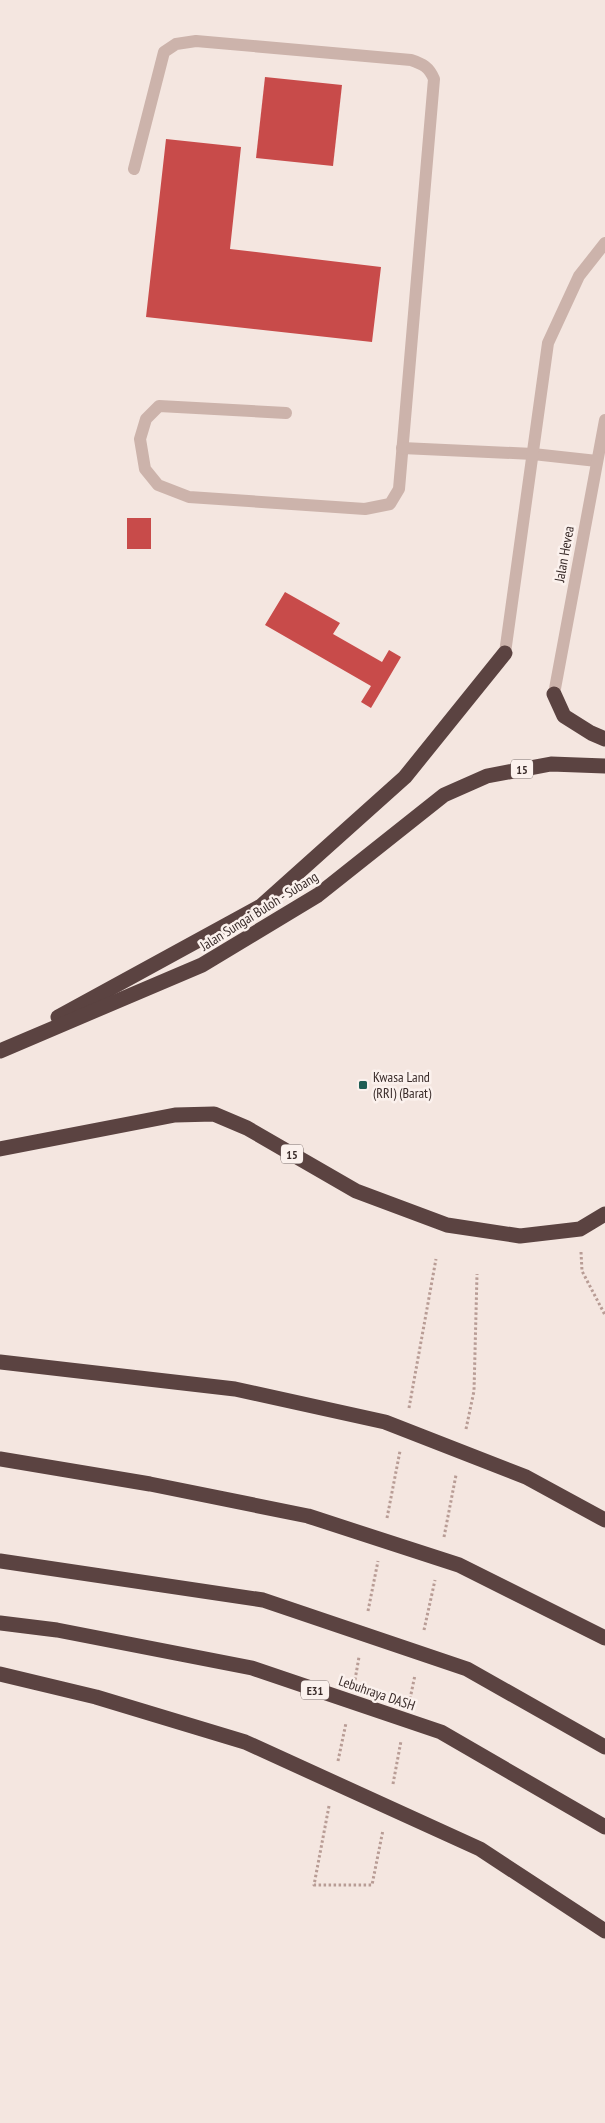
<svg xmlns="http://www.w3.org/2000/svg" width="605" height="2123" font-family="'PT Sans Narrow',sans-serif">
  <rect width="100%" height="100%" fill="#f4e6e0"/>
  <g fill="#c84b4a">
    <polygon points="265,77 342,85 333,166 256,158"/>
    <polygon points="166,139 241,147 230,249 381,267 372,342 146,317"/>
    <rect x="127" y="518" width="24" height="31"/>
    <polygon points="285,592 340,623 333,634 382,662 389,650 401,657 371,708 361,702 371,686 265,625"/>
  </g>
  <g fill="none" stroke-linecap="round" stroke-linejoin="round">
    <g stroke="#b89c95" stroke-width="3" stroke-dasharray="2.5 2.5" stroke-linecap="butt">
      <polyline points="581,1252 582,1271 605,1315"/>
      <polyline points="409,1408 436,1259"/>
      <polyline points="466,1429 474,1391 477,1274"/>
      <polyline points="387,1518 400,1451"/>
      <polyline points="444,1537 456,1475"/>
      <polyline points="368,1611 378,1561"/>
      <polyline points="424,1630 435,1580"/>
      <polyline points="355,1680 359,1657"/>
      <polyline points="410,1699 415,1675"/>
      <polyline points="338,1761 346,1723"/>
      <polyline points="393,1784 401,1741"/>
      <polyline points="329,1806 314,1885 372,1885 383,1830"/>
    </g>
    <g stroke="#ccb3ab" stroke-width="12">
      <path d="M134,169L164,52L176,44L196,41L411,60C423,64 429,67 434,79L399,489L390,504L365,509L189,497L158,485L145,469L140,439L146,419L159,406L286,413"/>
      <polyline points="402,448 533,454 597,461"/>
    </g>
    <g stroke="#ccb3ab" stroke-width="12">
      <polyline points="505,653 548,343 579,276 605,243"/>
      <polyline points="554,694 605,420"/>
    </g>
    <g stroke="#5b4341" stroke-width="15">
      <polyline points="554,694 564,716 591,733 605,739"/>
      <polyline points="58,1017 261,906 405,777 505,653"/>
      <polyline points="0,1051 202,965 318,895 444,795 487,776 551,764 605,766"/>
      <polyline points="0,1149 175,1115 214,1114 247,1128 356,1191 447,1225 520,1236 580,1229 605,1214"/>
    </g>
    <g stroke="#5b4341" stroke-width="15">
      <polyline points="0,1362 235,1389 385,1422 526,1477 605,1520"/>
      <polyline points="0,1459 150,1484 308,1516 459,1565 605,1638"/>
      <polyline points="0,1561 263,1600 467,1669 605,1747"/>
      <polyline points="0,1623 57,1630 252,1668 441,1732 605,1827"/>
      <polyline points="0,1674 96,1697 245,1742 480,1849 605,1931"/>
    </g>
  </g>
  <rect fill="#1f5d53" stroke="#fbf1ed" stroke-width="2" x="358" y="1080" width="10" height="10" rx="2.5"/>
  <g text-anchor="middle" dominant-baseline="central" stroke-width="5" stroke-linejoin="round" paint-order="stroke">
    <g fill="#fbf1ed" stroke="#746764" stroke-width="1">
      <rect x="511" y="759.5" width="22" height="19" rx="4"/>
      <rect x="281" y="1144.5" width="22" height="19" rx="4"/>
      <rect x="301" y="1680.5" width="28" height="19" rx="4"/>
    </g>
    <g font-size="12" font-weight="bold" fill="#3a2c2a">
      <text x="522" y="769">15</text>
      <text x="292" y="1154">15</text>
      <text x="315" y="1690">E31</text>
    </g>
    <g font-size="14" fill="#3a2c2a" stroke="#fbf1ed">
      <text transform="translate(564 554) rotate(-80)">Jalan Hevea</text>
      <text transform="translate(259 911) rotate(-32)">Jalan Sungai Buloh - Subang</text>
      <text transform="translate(377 1693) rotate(19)">Lebuhraya DASH</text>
    </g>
    <g font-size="14" fill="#3a2c2a" stroke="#fbf1ed" text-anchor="start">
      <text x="373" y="1077">Kwasa Land<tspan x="373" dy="16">(RRI) (Barat)</tspan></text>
    </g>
  </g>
</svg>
